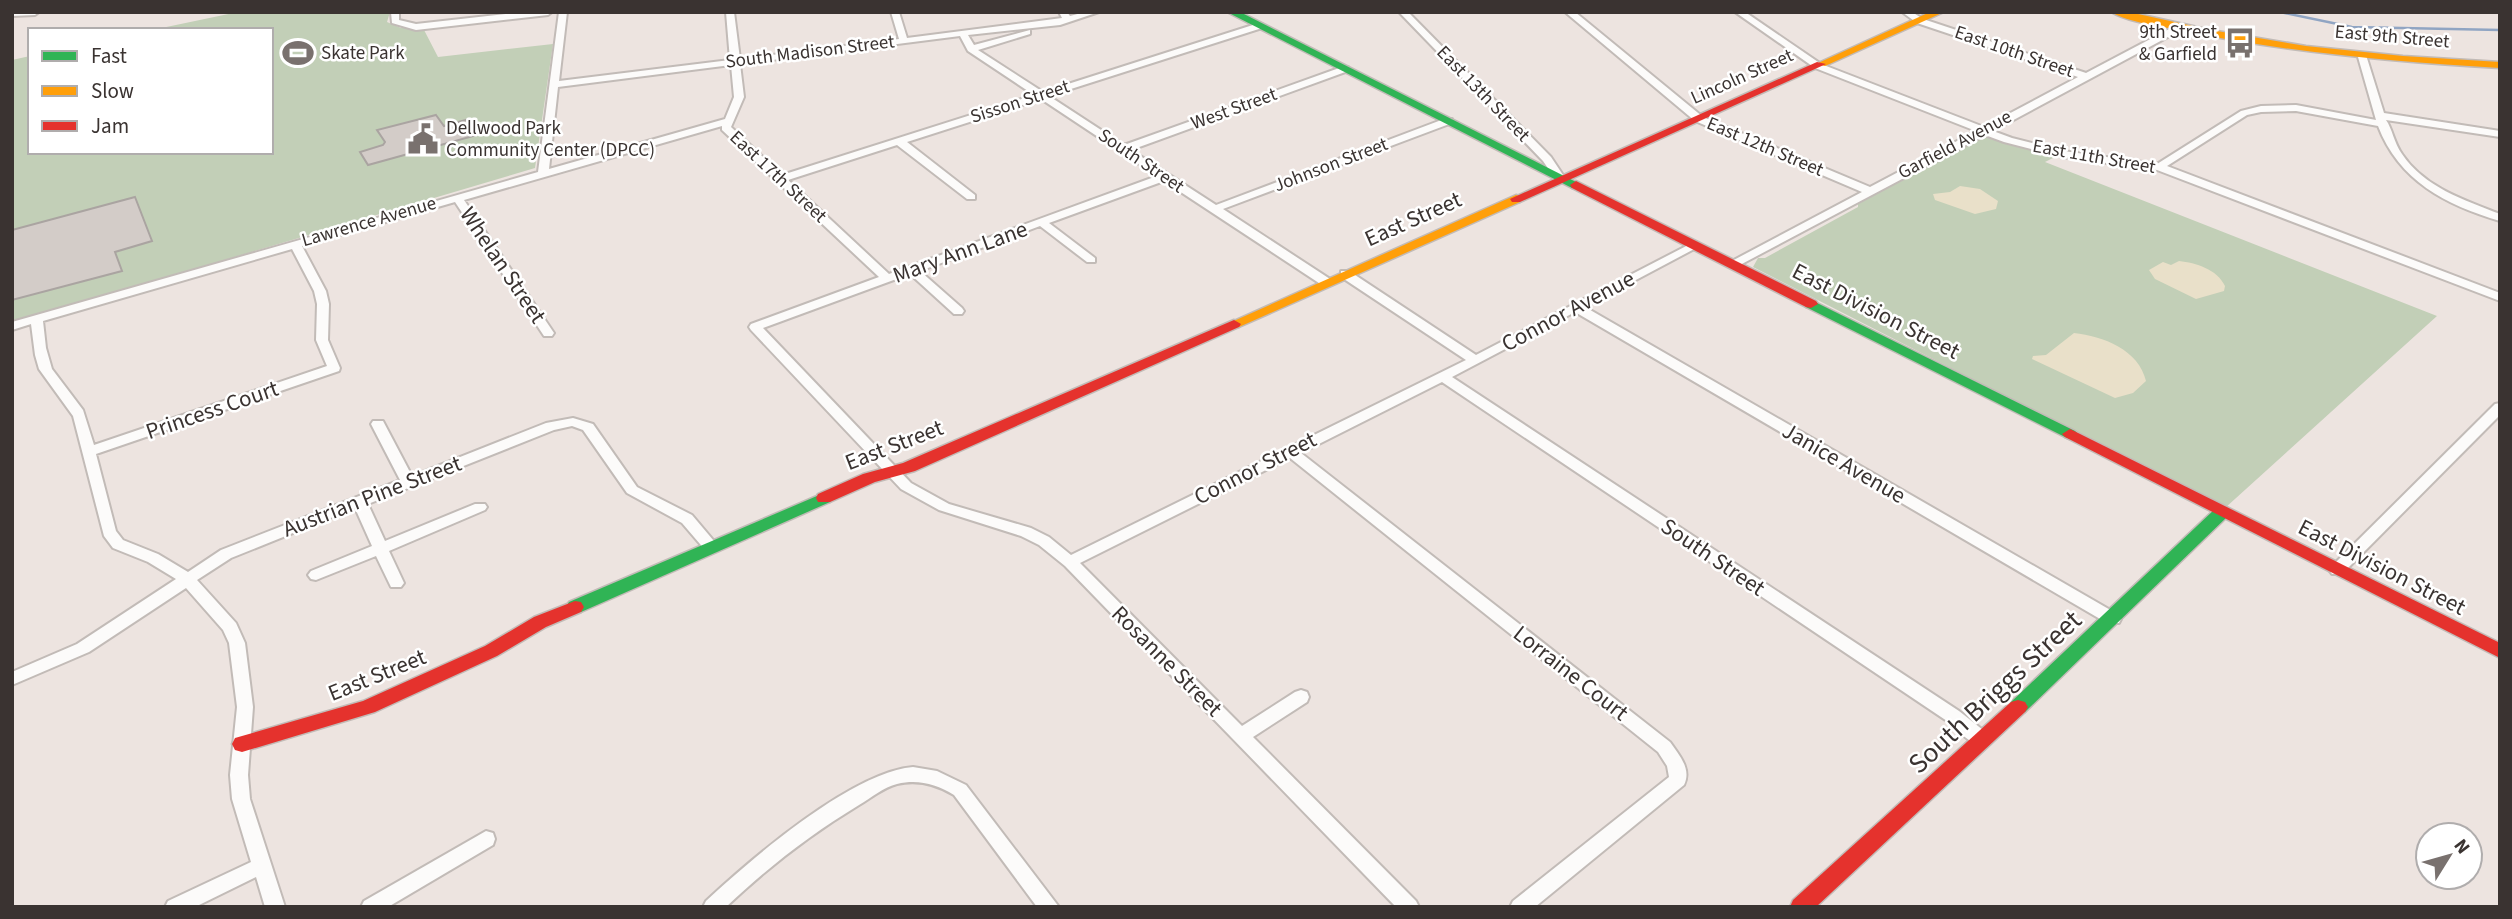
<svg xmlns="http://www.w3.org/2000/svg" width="2512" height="919" font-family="'Source Sans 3',sans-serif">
  <rect width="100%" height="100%" fill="#ede4e0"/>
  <g fill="#c2cfb7">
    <polygon points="238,12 390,12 387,22 401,28 423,28 438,57 553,44 535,168 12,323 12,60 30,56 30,152 271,152 271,30 152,30"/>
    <polygon points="1988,137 2057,156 2045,162 2437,316 2225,508 1753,267 1758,258 1765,258 1858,207 1858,204 1980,138"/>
  </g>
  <g fill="#e9e0c9">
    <polygon points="1960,186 1980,189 1998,201 1996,209 1975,214 1935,200 1933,194 1950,192"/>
    <path d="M2179,261C2196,263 2217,269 2225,286L2224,291L2196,299L2155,279L2149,270L2163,262L2171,265Z"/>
    <path d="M2074,333C2103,336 2139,350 2146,381L2133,393L2115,398L2032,359L2033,356L2046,355Z"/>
  </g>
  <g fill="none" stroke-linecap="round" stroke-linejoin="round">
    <polyline stroke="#90a5c3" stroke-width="2.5" points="2280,12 2352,27 2500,30"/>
  </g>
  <g fill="#d3ccc8" stroke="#aaa4a1" stroke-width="2">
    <polygon points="436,115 444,126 466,120 477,135 368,165 360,152 383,145 385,142 377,130"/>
    <polygon points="135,197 152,241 115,252 122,271 12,300 12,230"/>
  </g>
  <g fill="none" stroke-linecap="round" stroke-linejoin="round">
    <g stroke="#c2bbb7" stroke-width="4">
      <g id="street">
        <polygon points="12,12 39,12 35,15 12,16"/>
        <polygon points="391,12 399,12 399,20 416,24 523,12 552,12 548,15 416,30 392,23"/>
        <path d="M559,12H567L559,81L730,60L726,12H734L740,59L899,39L891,12H899L907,38L1062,18L1059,12H1067L1070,16L1085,12H1099L1060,25L968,35L974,45L1030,30V34L978,50L1043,92L1256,24H1262V28L1049,96L1124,145L1342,67H1348V71L1131,150L1216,205L1444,119H1452V123L1223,209L1330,279V285H1322L1164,181L1049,223L1095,258V262H1087L1040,226L920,271L962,308L964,311L962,314H954L910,274L763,328L911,483L949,504L1031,528L1049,537L1071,555L1466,360L1341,277V271H1349L1476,355L1694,242L1698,243V247L1585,307L2119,615L2121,619L2119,623H2107L1575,312L1452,377L1959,711L1988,734L1991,739L1988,744C1973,749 1958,730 1947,721L1442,382L1301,453L1670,742C1679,755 1692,769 1684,785L1535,907H1510L1513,901L1669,777L1667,766L1658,752L1290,458L1080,563L1242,726L1295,692L1301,690L1307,692L1309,697L1307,702L1253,737L1416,901L1419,907H1396L1065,566L1039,545L1021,536L939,510L901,489L751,330L749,327L751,324L879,277L722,130V126L464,200L554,333L552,336H544L455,202L302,246L326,291L329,304L328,340L340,368L339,371L96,454L116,531L123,540L158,554L188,572L221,550L400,480L371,424L373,421H383L412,476L546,423L573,418L593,424L637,487L692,515L719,547L716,551H706L682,523L627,493L583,430L572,426L554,430L368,504L385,541L475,504H485L487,507L485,510L389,551L404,583L401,587H391L376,556L316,580L311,579L308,575L311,571L372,546L355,508L231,558L197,580L236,623L245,643L253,707L248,775L250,799L285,907H265L256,877L195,907H165L168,901L251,862L232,799L230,775L237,707L229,643L223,630L186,588L89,652L12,685V672L77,644L176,579L148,562L113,548L104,536L73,416L39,369L35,355L31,324L12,330V322L538,172ZM960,36L968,51L1034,95L782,175L731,127L744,97L740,64ZM731,65L734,97L725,119L549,169L558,87ZM1041,99L1157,176L889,274L788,180L897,145L967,199H975V195L907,142ZM292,249L314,291L317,304L316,340L327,366L94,445L83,410L52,369L46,348L43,321Z"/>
        <polygon points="1399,12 1408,12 1551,157 1565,178 1564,180 1556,180 1543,161"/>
        <path d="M1565,12H1575L1703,117L1870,187L1976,131L1815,68L1735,12H1745L1821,64L1984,127L2078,77L1917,23L1902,12H1912L1923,19L2086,73L2175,26H2181V30L1993,131L2012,138L2063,151L2157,164L2241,111L2261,106L2296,105L2376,120L2358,57L2366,55L2384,113L2500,131V137L2386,120C2392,128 2394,143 2402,154C2424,187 2464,200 2500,214V221C2446,205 2399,181 2378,126L2296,111L2261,112L2247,115L2167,166L2500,293V301L2157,170L2063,157L2004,142L1985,135L1738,266H1730V262L1862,192L1695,121Z"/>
        <polygon points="2500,403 2500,415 2342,574 2332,574 2329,570 2332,566 2495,404"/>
        <path d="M913,767L937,771L966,785L1059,907H1037L954,795C936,784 918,779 897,784C884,787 871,798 859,805C811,834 767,868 726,907H703L706,901C751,859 852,772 913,767Z"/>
        <polygon points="486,831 493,833 495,839 493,845 388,907 361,907 364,901"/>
      </g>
    </g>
    <g stroke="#c2bbb7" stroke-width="3">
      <g id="fast">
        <polygon points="1227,12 1240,12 1582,185 1580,188 1572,188"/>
        <polygon points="1811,300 2075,431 2078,434 2070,439 2065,437 1806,307 1804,304"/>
        <polygon points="824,493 832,498 830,502 581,612 569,612 566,607 569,602"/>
        <polygon points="2222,506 2230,512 2228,516 2025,712 2018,714 2011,712 2008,707 2011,702 2216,508"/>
      </g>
    </g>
    <g stroke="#c2bbb7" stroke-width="3">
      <g id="slow">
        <polygon points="1930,12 1944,12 1825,66 1816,64"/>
        <path d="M2111,12H2129L2211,30L2306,46L2403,56L2500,62V68C2393,62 2287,52 2183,31C2161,26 2130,23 2111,12Z"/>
        <polygon points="1516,195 1520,196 1520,202 1239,327 1229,327 1227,324"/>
      </g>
    </g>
    <g stroke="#c2bbb7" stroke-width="3">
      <g id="jam">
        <polygon points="1817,62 1826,64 1520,202 1512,202 1510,199"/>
        <polygon points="1576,181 1816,301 1818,304 1811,308 1806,307 1572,188 1570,185"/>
        <polygon points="1234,320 1241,324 1239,327 915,471 875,482 830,502 818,502 816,498 818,494 863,474 903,463"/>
        <polygon points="2070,429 2500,643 2500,658 2065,437 2062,434"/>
        <polygon points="575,601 581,602 584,607 581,612 546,627 497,656 375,712 242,752 235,750 232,744 235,738 242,736 363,701 485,646 534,617"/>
        <polygon points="2018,700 2025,702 2028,707 2025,712 1816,907 1790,907 1793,900 2011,702"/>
      </g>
    </g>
    <use href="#street" fill="#fcfbfa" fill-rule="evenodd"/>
    <use href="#fast" fill="#30b455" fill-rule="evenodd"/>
    <use href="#slow" fill="#ff9f0a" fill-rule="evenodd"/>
    <use href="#jam" fill="#e5322d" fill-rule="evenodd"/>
  </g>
  <defs>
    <g id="bus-bare" transform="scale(2.415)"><path d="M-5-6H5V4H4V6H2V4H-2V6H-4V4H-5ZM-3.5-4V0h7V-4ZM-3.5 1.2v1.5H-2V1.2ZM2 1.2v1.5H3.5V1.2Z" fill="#79716e" stroke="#fff" stroke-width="2.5" paint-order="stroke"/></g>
    <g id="stadium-bare" transform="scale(2.415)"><path d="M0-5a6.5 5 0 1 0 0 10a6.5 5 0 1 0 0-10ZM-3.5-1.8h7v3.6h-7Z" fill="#79716e" stroke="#fff" stroke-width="2.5" paint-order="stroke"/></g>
    <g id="civic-bare" transform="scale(2.415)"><path d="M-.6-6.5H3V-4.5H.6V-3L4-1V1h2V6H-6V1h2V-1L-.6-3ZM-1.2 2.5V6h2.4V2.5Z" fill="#79716e" stroke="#fff" stroke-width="2.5" paint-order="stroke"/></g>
  </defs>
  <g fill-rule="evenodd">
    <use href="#bus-bare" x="2240" y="43"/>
    <use href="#stadium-bare" x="298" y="53"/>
    <use href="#civic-bare" x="423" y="139"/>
  </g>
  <g text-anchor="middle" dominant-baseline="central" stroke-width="5" stroke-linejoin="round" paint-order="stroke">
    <g font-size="19" fill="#3a3331" stroke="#fff" text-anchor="start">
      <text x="2217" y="32" text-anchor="end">9th Street<tspan x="2217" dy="22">&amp; Garfield</tspan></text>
      <text x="321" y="53">Skate Park</text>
      <text x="446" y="128">Dellwood Park<tspan x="446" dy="22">Community Center (DPCC)</tspan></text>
    </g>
    <g font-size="19" fill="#3a3331" stroke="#fff">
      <text transform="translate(2392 37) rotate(5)">East 9th Street</text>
      <text transform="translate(810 52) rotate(-7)">South Madison Street</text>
      <text transform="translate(2014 52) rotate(19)">East 10th Street</text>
      <text transform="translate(1742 77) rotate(-24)">Lincoln Street</text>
      <text transform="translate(1483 94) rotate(46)">East 13th Street</text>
      <text transform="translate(1020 102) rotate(-18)">Sisson Street</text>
      <text transform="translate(1234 109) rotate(-20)">West Street</text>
      <text transform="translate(1955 145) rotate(-28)">Garfield Avenue</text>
      <text transform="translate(1765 147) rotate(23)">East 12th Street</text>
      <text transform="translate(2094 157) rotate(10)">East 11th Street</text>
      <text transform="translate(1141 161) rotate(34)">South Street</text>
      <text transform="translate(1331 165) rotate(-21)">Johnson Street</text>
      <text transform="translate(778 177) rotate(43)">East 17th Street</text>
      <text transform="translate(369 222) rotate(-16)">Lawrence Avenue</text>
    </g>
    <g font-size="23" fill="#3a3331" stroke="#fff">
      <text transform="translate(1413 219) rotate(-24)">East Street</text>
      <text transform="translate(960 252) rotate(-20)">Mary Ann Lane</text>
      <text transform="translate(503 265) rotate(56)">Whelan Street</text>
      <text transform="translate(1568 311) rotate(-28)">Connor Avenue</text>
      <text transform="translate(1876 311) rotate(27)">East Division Street</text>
      <text transform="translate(212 410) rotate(-19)">Princess Court</text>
      <text transform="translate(894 445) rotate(-21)">East Street</text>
      <text transform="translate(1844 463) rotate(30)">Janice Avenue</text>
      <text transform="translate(1255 468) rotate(-27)">Connor Street</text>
      <text transform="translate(372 496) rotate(-21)">Austrian Pine Street</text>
      <text transform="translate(1713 557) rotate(34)">South Street</text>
      <text transform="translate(2382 567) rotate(27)">East Division Street</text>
      <text transform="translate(1167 661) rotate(45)">Rosanne Street</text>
      <text transform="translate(1571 673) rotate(38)">Lorraine Court</text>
      <text transform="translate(377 675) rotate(-22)">East Street</text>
    </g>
    <g font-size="28" fill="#3a3331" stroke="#fff">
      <text transform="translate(1995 692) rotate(-43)">South Briggs Street</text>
    </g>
  </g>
  <rect width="2512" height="919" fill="none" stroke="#3a3331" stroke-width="28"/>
  <rect x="28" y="28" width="245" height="126" fill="#ffffff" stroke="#b0adad" stroke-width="2"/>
  <rect x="42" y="51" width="35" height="10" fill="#30b455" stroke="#b0adad" stroke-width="2"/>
  <text x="91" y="63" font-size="21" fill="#3a3331">Fast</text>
  <rect x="42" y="86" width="35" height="10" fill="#ff9f0a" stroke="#b0adad" stroke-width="2"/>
  <text x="91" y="98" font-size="21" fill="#3a3331">Slow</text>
  <rect x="42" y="121" width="35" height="10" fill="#e5322d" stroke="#b0adad" stroke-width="2"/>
  <text x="91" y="133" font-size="21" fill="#3a3331">Jam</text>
  <g transform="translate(2449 856) rotate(53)"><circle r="33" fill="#ffffff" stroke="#b0adad" stroke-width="2"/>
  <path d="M0-5L12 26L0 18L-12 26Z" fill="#79716e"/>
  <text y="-10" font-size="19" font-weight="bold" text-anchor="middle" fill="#3a3331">N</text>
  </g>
</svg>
